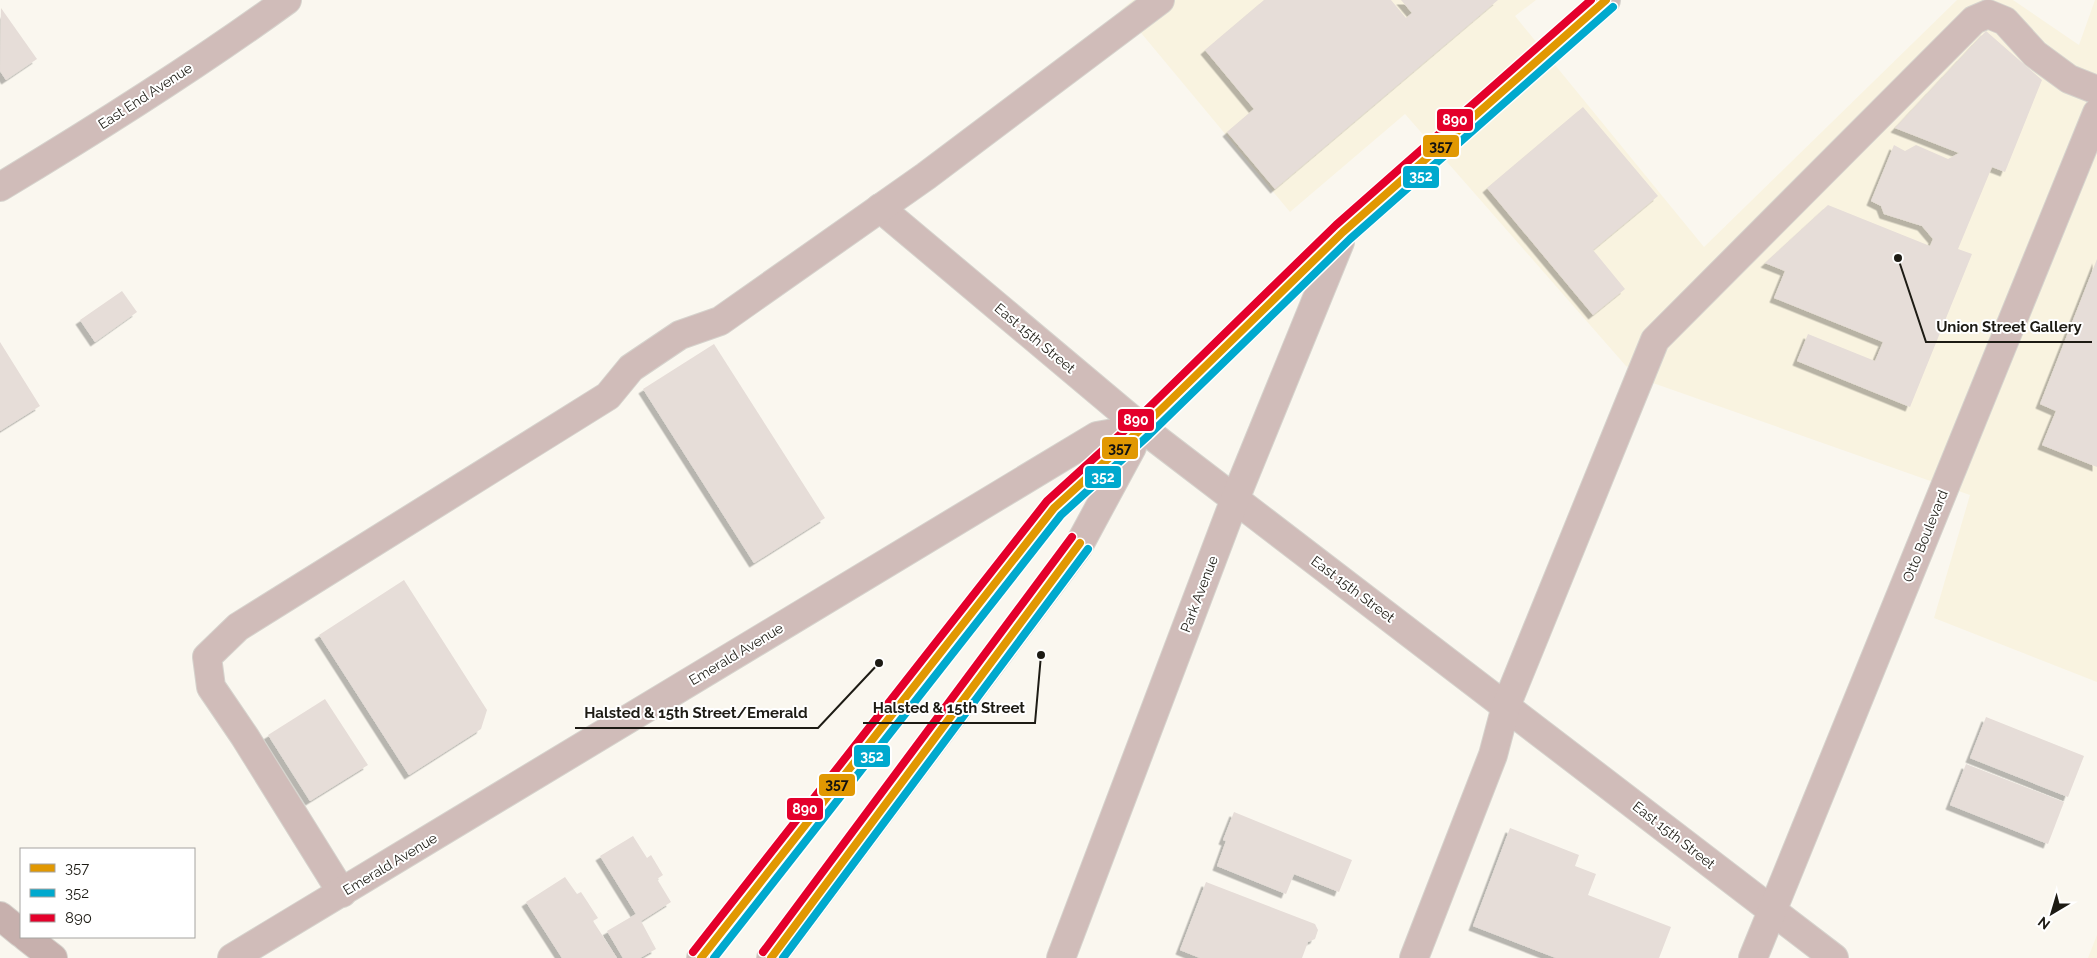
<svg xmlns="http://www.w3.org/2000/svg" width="2097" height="958" font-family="Raleway,sans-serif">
  <defs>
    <filter id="shadow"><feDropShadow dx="-4.5" dy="4.5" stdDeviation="0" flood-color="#0004"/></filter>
  </defs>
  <rect width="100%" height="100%" fill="#faf7ef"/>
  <g fill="#f9f3e0">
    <polygon points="1133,0 1536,0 1515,16 1704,247 1957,0 2013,0 2079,45 2095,0 2097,0 2097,682 1934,618 1970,495 1653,383 1626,366 1405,114 1290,212 1132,22 1120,11"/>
    <polygon points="2097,935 2097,958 2088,958"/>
  </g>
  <g fill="#e6ddd8" filter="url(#shadow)">
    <polygon points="1264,0 1391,0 1406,18 1412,13 1401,0 1498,0 1275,189 1227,132 1254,109 1205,50"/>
    <polygon points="1,8 37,59 6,80 0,71"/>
    <polygon points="1986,31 2042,80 2005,172 1992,167 1958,249 1972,254 1910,407 1797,361 1808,334 1875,361 1883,342 1774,298 1785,271 1765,263 1828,205 1930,246 1933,239 1922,226 1884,214 1881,206 1871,201 1894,145 1905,151 1916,145 1948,159 1959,153 1895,128"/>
    <polygon points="1583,107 1658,196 1593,250 1625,289 1593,315 1487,188"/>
    <polygon points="2097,259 2097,467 2042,445 2056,411 2040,404"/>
    <polygon points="122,291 137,312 95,342 80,320"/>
    <polygon points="0,342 40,406 0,431"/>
    <polygon points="714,344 825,518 754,563 643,389"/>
    <polygon points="404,580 487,710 481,729 409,775 319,635"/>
    <polygon points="325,699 368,765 310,801 268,735"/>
    <polygon points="1986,717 2084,756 2068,797 1970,758"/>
    <polygon points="1966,764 2064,802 2048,844 1950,805"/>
    <polygon points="1234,812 1352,860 1339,892 1294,874 1286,894 1217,866 1226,841 1223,840"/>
    <polygon points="1510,828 1579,855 1575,866 1596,874 1588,895 1671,927 1659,958 1556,958 1473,926"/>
    <polygon points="633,836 647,858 651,855 663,875 657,879 671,902 641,921 656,949 640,958 623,958 607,931 636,914 600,856"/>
    <polygon points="565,877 577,894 581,892 598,918 593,921 617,958 562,958 526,902"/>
    <polygon points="1206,882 1315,924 1318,930 1315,939 1308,942 1302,958 1200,958 1180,950"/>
  </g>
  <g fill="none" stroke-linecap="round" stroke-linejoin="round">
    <g stroke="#d6d3cd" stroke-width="30">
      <g id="minor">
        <path d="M0,187C98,128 195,67 287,0"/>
        <polyline points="880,208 1142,428 1834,958"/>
        <polyline points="342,893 245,737 211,687 207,657 238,627 608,396 631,368 680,335 720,321 926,176 1160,0"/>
        <polyline points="232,958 1097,436 1142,428"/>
        <polyline points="701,958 1054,508 1142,428 1343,232 1606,0"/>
        <polyline points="771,958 1078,547 1132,447"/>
        <polyline points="1061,958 1235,499 1340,242"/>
        <polyline points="1414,958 1493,755 1506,706 1655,340 1974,20 1988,14 2005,21 2035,54 2069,79 2097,90"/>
        <polyline points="1753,958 2097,113"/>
      </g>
    </g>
    <g stroke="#d6d3cd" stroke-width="30">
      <g id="major">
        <polyline points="0,916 21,933"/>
        <polyline points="26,937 53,958"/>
      </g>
    </g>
    <use href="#minor" stroke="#d0bcb9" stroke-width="28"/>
    <use href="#major" stroke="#c7b0ad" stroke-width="28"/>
    <g stroke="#fff" stroke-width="11">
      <g id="bus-1">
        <polyline points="701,958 1054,508 1142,428 1343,232 1606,0"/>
        <polyline points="771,958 1080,543"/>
      </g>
    </g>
    <g stroke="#fff" stroke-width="11">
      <g id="bus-2">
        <polyline points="714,958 1061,515 1149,435 1350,239 1613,7"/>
        <polyline points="783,958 1088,549"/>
      </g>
    </g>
    <g stroke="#fff" stroke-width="11">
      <g id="bus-3">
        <polyline points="693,952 1047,501 1135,421 1336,225 1591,0"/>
        <polyline points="763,952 1072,537"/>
      </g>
    </g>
    <use href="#bus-1" stroke="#e19802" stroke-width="8"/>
    <use href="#bus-2" stroke="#00a9ce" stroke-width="8"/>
    <use href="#bus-3" stroke="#e4002b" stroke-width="8"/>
  </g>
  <g text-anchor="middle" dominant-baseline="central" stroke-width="4" stroke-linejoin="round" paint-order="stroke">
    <g font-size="14" fill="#1d1b14" stroke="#fff">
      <text transform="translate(145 96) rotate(-33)">East End Avenue</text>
      <text transform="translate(1035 338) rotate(40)">East 15th Street</text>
      <text transform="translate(1925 536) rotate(-68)">Otto Boulevard</text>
      <text transform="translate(1353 589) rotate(37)">East 15th Street</text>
      <text transform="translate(1199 594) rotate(-69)">Park Avenue</text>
      <text transform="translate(736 654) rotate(-31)">Emerald Avenue</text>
      <text transform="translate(1674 835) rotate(38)">East 15th Street</text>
      <text transform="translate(390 864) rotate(-31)">Emerald Avenue</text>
    </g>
  </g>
  <path fill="none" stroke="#1d1b14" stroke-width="2" d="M1898 258L1926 342H2092M1041 655L1035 723H863M879 663L818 728H575"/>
  <g fill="#1d1b14" stroke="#fff" stroke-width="2">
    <circle cx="1898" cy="258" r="5"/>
    <circle cx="1041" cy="655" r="5"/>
    <circle cx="879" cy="663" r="5"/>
  </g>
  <g font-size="15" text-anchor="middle" font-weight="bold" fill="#1d1b14" stroke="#fff" stroke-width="4" stroke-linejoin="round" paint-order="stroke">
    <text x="2009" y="332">Union Street Gallery</text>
    <text x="949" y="713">Halsted &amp; 15th Street</text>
    <text x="696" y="718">Halsted &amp; 15th Street/Emerald</text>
  </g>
  <g stroke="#fff" stroke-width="2">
    <rect x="1436" y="108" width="38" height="24" rx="5" fill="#e4002b"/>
    <rect x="1422" y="134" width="38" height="24" rx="5" fill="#e19802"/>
    <rect x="1402" y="165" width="38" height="24" rx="5" fill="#00a9ce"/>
    <rect x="1117" y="408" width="38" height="24" rx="5" fill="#e4002b"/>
    <rect x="1101" y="436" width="38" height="24" rx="5" fill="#e19802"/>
    <rect x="1084" y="465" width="38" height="24" rx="5" fill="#00a9ce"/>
    <rect x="853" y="744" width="38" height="24" rx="5" fill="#00a9ce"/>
    <rect x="818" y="773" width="38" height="24" rx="5" fill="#e19802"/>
    <rect x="786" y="797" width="38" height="24" rx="5" fill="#e4002b"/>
  </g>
  <g font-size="14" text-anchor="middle" font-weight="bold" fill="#fff">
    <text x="1455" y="125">890</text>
    <text x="1421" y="181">352</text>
    <text x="1136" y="425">890</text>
    <text x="1103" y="482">352</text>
    <text x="872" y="761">352</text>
    <text x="805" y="814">890</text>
  </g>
  <g font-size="14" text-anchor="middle" font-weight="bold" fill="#111">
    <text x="1441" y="151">357</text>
    <text x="1120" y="453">357</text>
    <text x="837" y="789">357</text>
  </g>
  <rect x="20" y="848" width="175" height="90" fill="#ffffff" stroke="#a5a4a1"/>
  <rect x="30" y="864" width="25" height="8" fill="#e19802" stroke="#a5a4a1"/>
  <text x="65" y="873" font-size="15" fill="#1d1b14">357</text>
  <rect x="30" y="889" width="25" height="8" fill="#00a9ce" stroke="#a5a4a1"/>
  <text x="65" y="898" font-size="15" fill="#1d1b14">352</text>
  <rect x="30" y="914" width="25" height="8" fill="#e4002b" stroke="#a5a4a1"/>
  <text x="65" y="923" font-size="15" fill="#1d1b14">890</text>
  <g transform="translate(2052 913) rotate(218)" stroke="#ffffff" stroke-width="4" paint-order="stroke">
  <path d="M0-4L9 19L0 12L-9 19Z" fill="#1d1b14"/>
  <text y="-8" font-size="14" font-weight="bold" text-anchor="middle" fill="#1d1b14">N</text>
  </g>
</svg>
